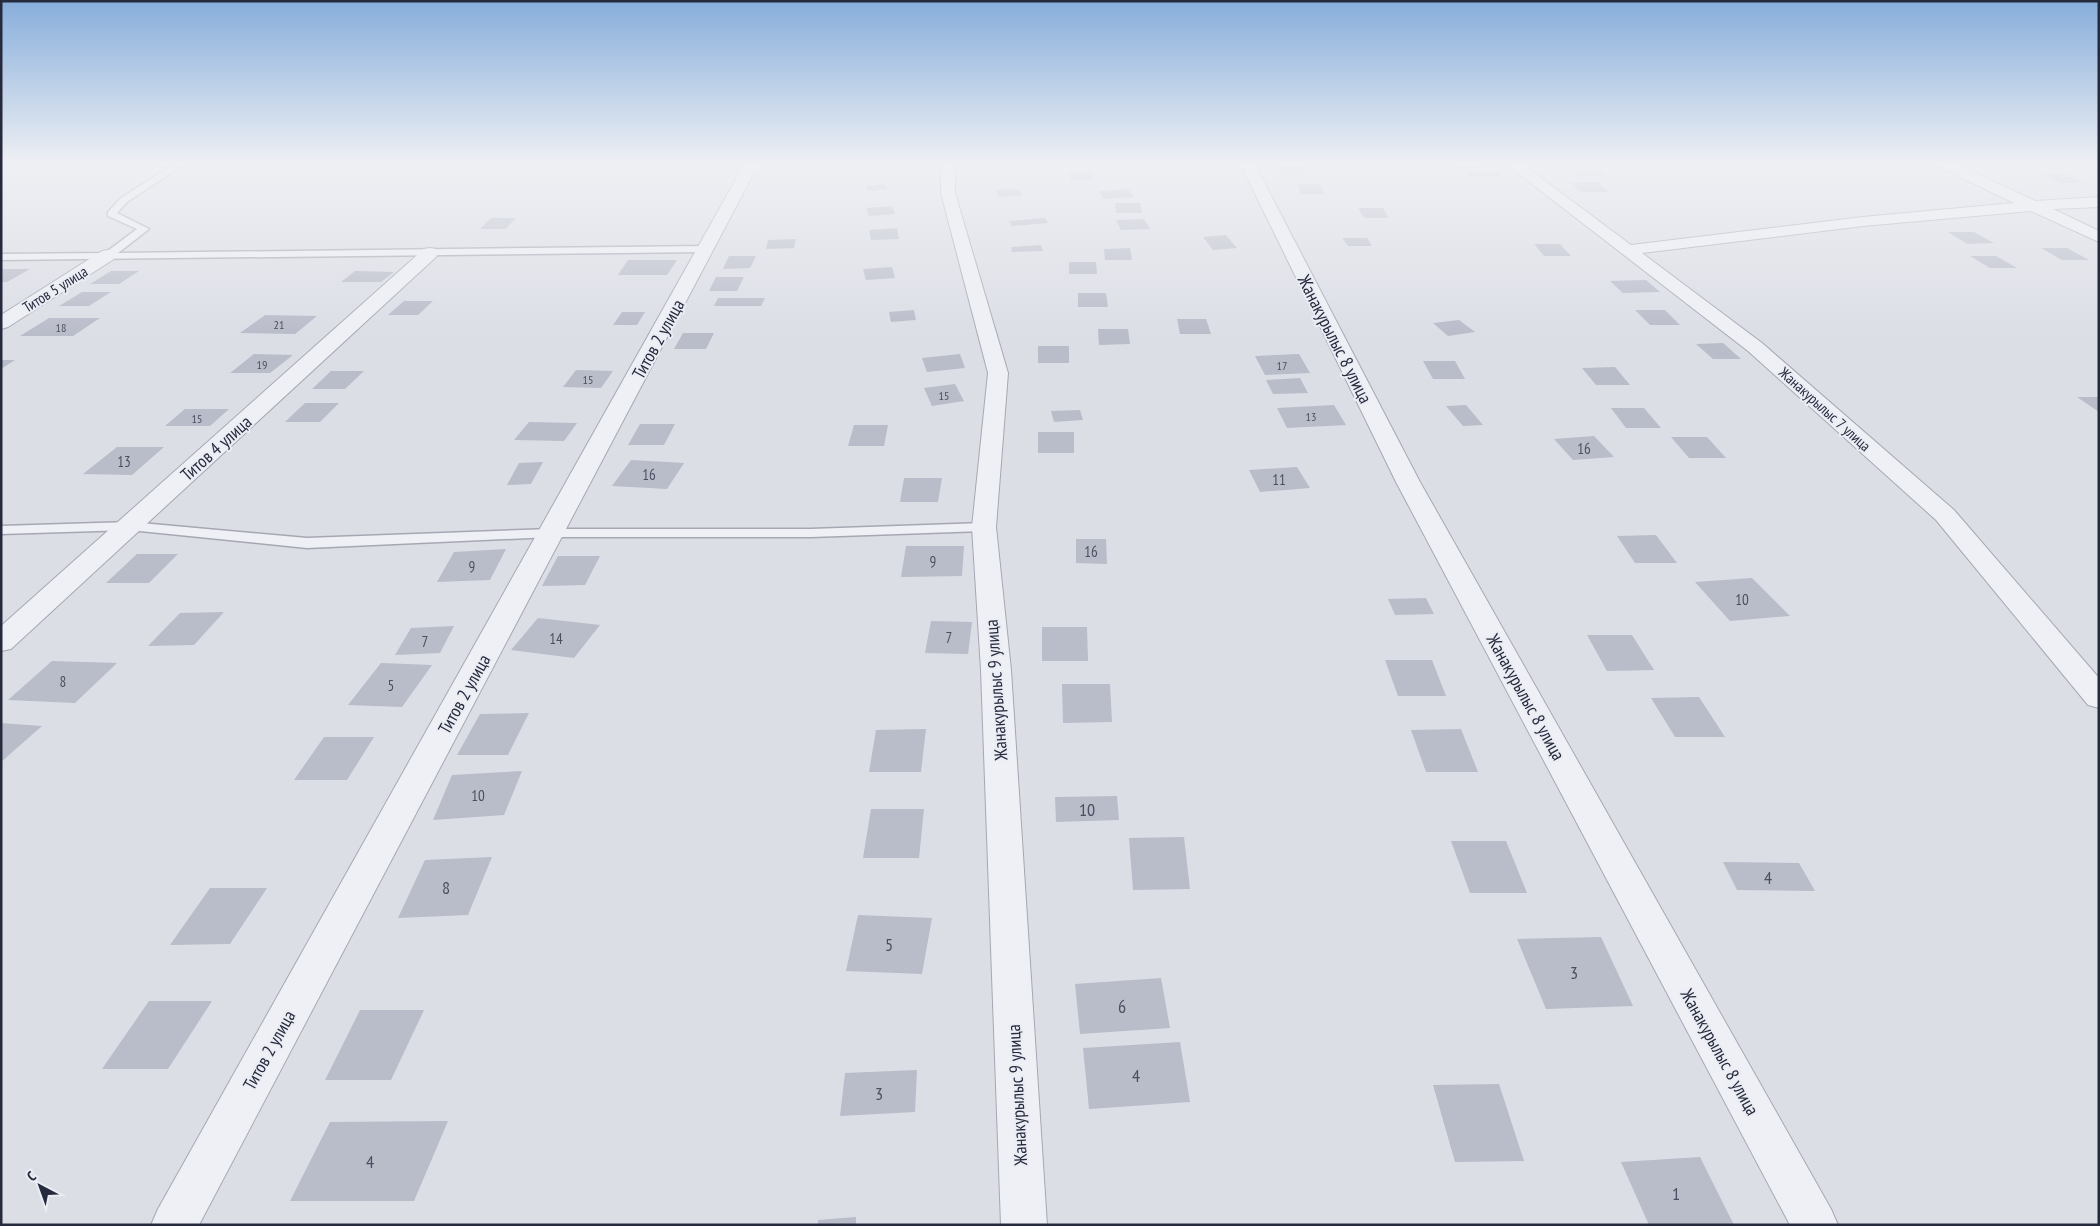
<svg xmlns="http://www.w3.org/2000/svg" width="2100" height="1226" font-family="'PT Sans Narrow',sans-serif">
  <rect width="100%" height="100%" fill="#dcdee6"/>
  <g fill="#b9bcc9">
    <polygon points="766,163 789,163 787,166 764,167"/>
    <polygon points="1454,163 1477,163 1481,168 1458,168"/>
    <polygon points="1278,166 1301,166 1306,175 1283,175"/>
    <polygon points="1598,170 1605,175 1578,176 1571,171"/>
    <rect x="1070" y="171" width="23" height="9"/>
    <polygon points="1466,172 1500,172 1503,177 1469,176"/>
    <polygon points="2042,174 2065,174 2084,183 2061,183"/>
    <polygon points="1597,182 1608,192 1581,192 1571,183"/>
    <polygon points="884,184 888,189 869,191 865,186"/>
    <polygon points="1297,184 1320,184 1325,194 1301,194"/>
    <polygon points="1018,189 1022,195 999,197 996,190"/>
    <polygon points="1128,189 1134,197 1104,199 1099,191"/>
    <polygon points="1115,203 1140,203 1142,213 1116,213"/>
    <polygon points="892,206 895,214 869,216 866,208"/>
    <polygon points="1358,208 1383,208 1389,218 1364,218"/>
    <polygon points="491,218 516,218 506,229 480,229"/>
    <polygon points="1045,218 1048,223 1012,226 1009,221"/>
    <polygon points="1144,219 1150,229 1121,230 1116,220"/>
    <polygon points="897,228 899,239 871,240 869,230"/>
    <polygon points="1948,232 1974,232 1994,243 1967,244"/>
    <polygon points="1226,235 1237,248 1213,250 1203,237"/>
    <polygon points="1342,238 1367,238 1372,246 1348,246"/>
    <polygon points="796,239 794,248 766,249 768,240"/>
    <polygon points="1534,244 1560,244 1571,256 1544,256"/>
    <polygon points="1041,245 1043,251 1012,252 1011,247"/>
    <polygon points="1130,248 1132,260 1105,260 1104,249"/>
    <polygon points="2041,248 2067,248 2089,260 2062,260"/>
    <polygon points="729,256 756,256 750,268 723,269"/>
    <polygon points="1970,256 1996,256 2017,268 1990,268"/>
    <polygon points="628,260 677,260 667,275 618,275"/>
    <polygon points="1069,262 1096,262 1097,274 1069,274"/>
    <polygon points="892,267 895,278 866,280 863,269"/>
    <polygon points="30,269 7,282 1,282 2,269"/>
    <polygon points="111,271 139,271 119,284 90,284"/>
    <polygon points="355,271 394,272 381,282 341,282"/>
    <polygon points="716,277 744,277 737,291 709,291"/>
    <polygon points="1646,280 1660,292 1623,293 1610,281"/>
    <polygon points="82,292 111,292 89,306 59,306"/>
    <polygon points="1078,293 1106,293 1108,307 1078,307"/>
    <polygon points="718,298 765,298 761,306 714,306"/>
    <polygon points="404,301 433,301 418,315 388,315"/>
    <polygon points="914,310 916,320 891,322 889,312"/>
    <polygon points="1635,310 1665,310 1680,325 1650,325"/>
    <polygon points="622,312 645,312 637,325 613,325"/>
    <polygon points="265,315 317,316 295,334 240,333"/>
    <polygon points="49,318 100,318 73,336 20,336"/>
    <polygon points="1177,319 1206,319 1211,334 1180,334"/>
    <polygon points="1459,320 1475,332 1448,336 1433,323"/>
    <polygon points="1098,329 1128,329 1130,344 1099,345"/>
    <polygon points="683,333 714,333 706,349 674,349"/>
    <polygon points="1723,343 1741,359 1713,359 1696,344"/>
    <rect x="1038" y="346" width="31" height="17"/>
    <polygon points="254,354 293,355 270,373 230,373"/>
    <polygon points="960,354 965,368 927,372 922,358"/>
    <polygon points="1299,354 1310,373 1265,375 1255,356"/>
    <polygon points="1,360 15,360 1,369"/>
    <polygon points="1423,361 1455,361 1465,379 1433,379"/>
    <polygon points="1615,367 1630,385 1596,385 1582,368"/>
    <polygon points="576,370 613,371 601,388 563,387"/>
    <polygon points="331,371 364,371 345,389 312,389"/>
    <polygon points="1300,378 1308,393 1273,394 1266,380"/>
    <polygon points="955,384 964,401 932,406 924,388"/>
    <polygon points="2077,397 2099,397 2099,412"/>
    <polygon points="305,403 339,403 320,422 285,422"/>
    <polygon points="1334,405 1346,425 1287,428 1277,408"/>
    <polygon points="1466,405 1483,425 1463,426 1446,406"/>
    <polygon points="1611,408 1644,408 1661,428 1626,428"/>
    <polygon points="185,409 229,409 210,426 165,426"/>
    <polygon points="1080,410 1083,420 1054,422 1051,411"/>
    <polygon points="529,422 577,423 564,441 514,440"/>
    <polygon points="640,424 675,424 664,445 628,445"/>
    <polygon points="854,425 888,425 884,446 848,446"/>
    <rect x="1038" y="432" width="36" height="21"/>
    <polygon points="1594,436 1614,457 1573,460 1554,439"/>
    <polygon points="1671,437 1707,437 1726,458 1689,458"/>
    <polygon points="117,447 164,447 132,475 83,474"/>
    <polygon points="631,460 684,463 667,489 612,486"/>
    <polygon points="543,462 531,484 507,485 519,463"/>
    <polygon points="1297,467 1310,488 1260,492 1249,470"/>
    <polygon points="904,478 942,478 938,502 900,502"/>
    <polygon points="1656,535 1677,563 1635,563 1617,536"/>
    <polygon points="1076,539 1106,539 1107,564 1076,563"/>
    <polygon points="906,546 964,546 962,576 901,577"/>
    <polygon points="506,549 490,580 437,582 454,552"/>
    <polygon points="137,554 178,554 149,583 106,583"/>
    <polygon points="558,556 600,556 585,585 542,586"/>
    <polygon points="1752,578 1790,616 1730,621 1695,582"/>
    <polygon points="1426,598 1434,614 1395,615 1388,599"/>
    <polygon points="224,612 194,645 148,646 180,613"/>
    <polygon points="538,618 600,625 574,658 511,650"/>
    <polygon points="931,621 972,622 968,654 925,653"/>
    <polygon points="454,626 440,653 395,655 411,628"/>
    <polygon points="1042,627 1087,627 1088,661 1042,661"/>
    <polygon points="1587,635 1632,635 1654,670 1607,671"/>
    <polygon points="1385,660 1432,660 1446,696 1398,696"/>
    <polygon points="52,661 117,663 75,703 8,700"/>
    <polygon points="381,663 432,665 402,707 348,705"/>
    <polygon points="1062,684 1110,684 1112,722 1063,723"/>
    <polygon points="1699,697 1725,737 1675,737 1651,698"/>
    <polygon points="529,713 508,755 457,755 480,714"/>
    <polygon points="1,723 42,726 1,762"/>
    <polygon points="926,729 921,772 869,772 876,730"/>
    <polygon points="1461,729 1478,772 1426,772 1411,730"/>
    <polygon points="324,737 374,737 347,780 294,780"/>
    <polygon points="522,771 504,815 433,820 452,775"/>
    <polygon points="1117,796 1119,820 1056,822 1055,797"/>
    <polygon points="871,809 924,809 919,858 863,858"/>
    <polygon points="1184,837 1190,889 1133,890 1129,838"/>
    <polygon points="1451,841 1506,841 1527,893 1470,893"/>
    <polygon points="492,857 468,915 398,918 425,860"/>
    <polygon points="1723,862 1799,863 1815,891 1737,890"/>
    <polygon points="210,888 267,888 230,944 170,945"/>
    <polygon points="858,915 932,918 922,974 846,971"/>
    <polygon points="1601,937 1633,1006 1546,1009 1517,939"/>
    <polygon points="1161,978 1170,1028 1080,1034 1075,984"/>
    <polygon points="149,1001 212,1001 168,1069 102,1069"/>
    <polygon points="360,1010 424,1010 391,1080 325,1080"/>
    <polygon points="1180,1042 1190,1102 1089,1109 1083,1048"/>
    <polygon points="917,1070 915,1112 840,1116 845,1073"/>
    <polygon points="1499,1084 1524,1161 1455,1162 1433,1085"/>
    <polygon points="448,1121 414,1201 290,1201 330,1122"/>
    <polygon points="1700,1157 1734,1225 1649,1225 1621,1162"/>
    <polygon points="856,1217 856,1225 818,1225 818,1220"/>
  </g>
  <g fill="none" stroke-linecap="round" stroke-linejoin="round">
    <g stroke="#a5a8b3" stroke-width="3">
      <g id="service">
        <polygon points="176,163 186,163 127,202 117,213 149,229 118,253 706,246 711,249 706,252 1,260 1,254 105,253 137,229 108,216 108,212 121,198"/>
        <polygon points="130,522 307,538 551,529 811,529 984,523 989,524 991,527 989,530 984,531 811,537 551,537 307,548 130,530 1,534 1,526"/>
      </g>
    </g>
    <g stroke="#a5a8b3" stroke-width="2">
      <g id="minor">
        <polygon points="745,163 759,163 199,1225 151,1225 158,1209"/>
        <polygon points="941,163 955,163 955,193 1008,373 996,527 1011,670 1047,1225 1001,1225 981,670 972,527 988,373 941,193"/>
        <polygon points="1240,163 1254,163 1420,482 1831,1209 1838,1225 1790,1225 1396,482"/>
        <polygon points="1505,163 1521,163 1631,245 1863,217 2014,203 1938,166 1936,163 1954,163 2035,201 2099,197 2099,207 2053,209 2099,231 2099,242 2031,211 1863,226 1642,253 1762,343 1954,510 2099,678 2099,708 2088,705 1936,520 1748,351"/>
        <polygon points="430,248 436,249 438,253 436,257 11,649 1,651 1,626 424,249"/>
        <polygon points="108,250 114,251 116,255 114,259 8,327 1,329 1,315 102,251"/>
      </g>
    </g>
    <use href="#service" fill="#eff0f5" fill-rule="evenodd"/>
    <use href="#minor" fill="#eff0f5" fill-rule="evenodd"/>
  </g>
  <linearGradient id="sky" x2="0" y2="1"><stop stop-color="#87aedb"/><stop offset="0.49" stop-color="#eff0f4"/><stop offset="1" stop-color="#eff0f4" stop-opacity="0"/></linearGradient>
  <rect width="2100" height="335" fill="url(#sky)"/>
  <g text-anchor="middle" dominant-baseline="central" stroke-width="4" stroke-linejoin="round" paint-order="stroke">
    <g font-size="12" fill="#4b4e60">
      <text x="279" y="324">21</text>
      <text x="61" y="327">18</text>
      <text x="262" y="364">19</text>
      <text x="1282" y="365">17</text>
      <text x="588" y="379">15</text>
      <text x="944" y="395">15</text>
      <text x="1311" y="416">13</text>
      <text x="197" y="418">15</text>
    </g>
    <g font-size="15" fill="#262a3d" stroke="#ebedf4">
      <text transform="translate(55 289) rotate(-32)">Титов 5 улица</text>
      <text transform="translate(1825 409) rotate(42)">Жанакурылыс 7 улица</text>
    </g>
    <g font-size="15" fill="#4b4e60">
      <text x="1584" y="448">16</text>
      <text x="124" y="461">13</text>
      <text x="649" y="474">16</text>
      <text x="1279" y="479">11</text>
      <text x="1091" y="551">16</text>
      <text x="933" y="561">9</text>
      <text x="472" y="566">9</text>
      <text x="1742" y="599">10</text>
      <text x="949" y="637">7</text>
      <text x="556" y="638">14</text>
      <text x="425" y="641">7</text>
      <text x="63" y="681">8</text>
      <text x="391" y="685">5</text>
      <text x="478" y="795">10</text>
    </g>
    <g font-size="18" fill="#262a3d" stroke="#ebedf4">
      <text transform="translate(658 339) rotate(-61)">Титов 2 улица</text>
      <text transform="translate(1335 339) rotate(63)">Жанакурылыс 8 улица</text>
      <text transform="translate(216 448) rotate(-42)">Титов 4 улица</text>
      <text transform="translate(996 690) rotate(-94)">Жанакурылыс 9 улица</text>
      <text transform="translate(464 694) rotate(-61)">Титов 2 улица</text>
      <text transform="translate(1526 697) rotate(61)">Жанакурылыс 8 улица</text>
      <text transform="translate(269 1050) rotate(-61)">Титов 2 улица</text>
      <text transform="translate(1720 1052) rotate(61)">Жанакурылыс 8 улица</text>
      <text transform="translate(1017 1095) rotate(-93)">Жанакурылыс 9 улица</text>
    </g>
    <g font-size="18" fill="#4b4e60">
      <text x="1087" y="809">10</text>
      <text x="1768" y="877">4</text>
      <text x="446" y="887">8</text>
      <text x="889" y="944">5</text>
      <text x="1574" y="972">3</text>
      <text x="1122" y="1006">6</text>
      <text x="1136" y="1075">4</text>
      <text x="879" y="1093">3</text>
      <text x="370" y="1161">4</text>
      <text x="1676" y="1193">1</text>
    </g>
  </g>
  <rect width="2100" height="1226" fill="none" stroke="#262a3d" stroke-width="5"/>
  <g transform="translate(40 1186) rotate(319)" stroke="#ebedf4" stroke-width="4" paint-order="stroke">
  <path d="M0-4L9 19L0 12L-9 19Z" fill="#262a3d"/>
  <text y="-8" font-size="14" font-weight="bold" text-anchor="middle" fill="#262a3d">С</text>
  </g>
</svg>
